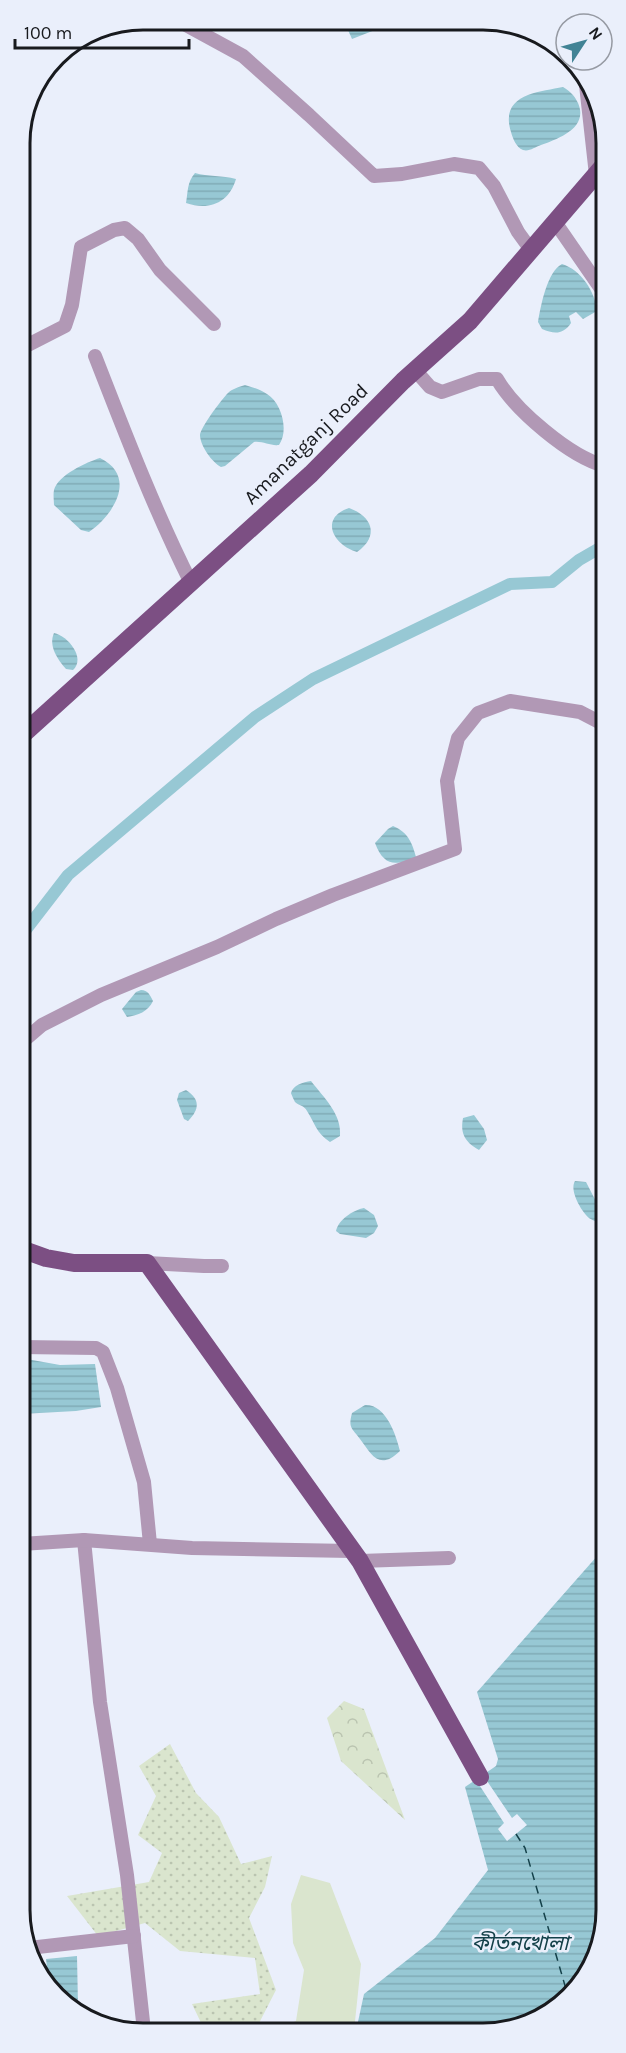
<svg xmlns="http://www.w3.org/2000/svg" width="626" height="2053" font-family="Karla,'Noto Sans Bengali',sans-serif">
  <defs>
    <pattern id="forest-crowns" width="20" height="18" patternUnits="userSpaceOnUse" patternTransform="scale(1.5)"><rect width="20" height="18" fill="#dae5ce"/><path d="M2 6a3 3 0 1 1 6 0M12 15a3 3 0 1 1 6 0" fill="none" stroke="#bac4b0"/></pattern>
    <pattern id="park-dots" width="8" height="8" patternUnits="userSpaceOnUse" patternTransform="scale(1.5)"><rect width="8" height="8" fill="#dae5ce"/><path d="M2 2h.1M6 6h.1" fill="none" stroke="#bac4b0" stroke-width="1.8" stroke-linecap="round"/></pattern>
    <pattern id="water-rules" width="6" height="5" patternUnits="userSpaceOnUse" patternTransform="scale(1.5)"><rect width="6" height="5" fill="#97c8d4"/><path d="M0 2.5h6" fill="none" stroke="#81abb6"/></pattern>
  </defs>
  <rect width="100%" height="100%" fill="#eaeffb"/>
  <polygon fill="#dae5ce" points="301,1875 330,1883 361,1964 354,2031 271,2031 296,2021 304,1970 293,1943 291,1904"/>
  <polygon fill="url(#forest-crowns)" points="344,1701 364,1709 405,1820 341,1761 327,1718"/>
  <polygon fill="url(#park-dots)" points="170,1744 196,1793 219,1817 241,1864 272,1856 265,1887 249,1918 276,1990 255,2031 205,2031 192,2004 260,1994 255,1958 180,1951 145,1923 98,1936 67,1896 149,1882 162,1853 138,1835 156,1796 139,1766"/>
  <g fill="url(#water-rules)">
    <polygon points="344,21 398,21 352,39"/>
    <path d="M563,87C571,92 574,95 578,103C589,128 558,139 541,145C535,147 529,152 523,150C516,147 513,139 511,132C499,94 539,92 563,87Z"/>
    <path d="M195,173C208,177 222,175 236,179C229,203 209,211 186,203C188,192 187,182 195,173Z"/>
    <path d="M562,264C581,270 595,291 597,311L583,319L576,312L569,316L571,323C563,335 554,334 542,329L538,322C541,305 547,272 562,264Z"/>
    <path d="M245,385C252,387 261,390 267,394C282,403 289,431 279,445C270,446 263,441 254,442L225,466L221,467C212,462 201,447 200,436C199,429 222,399 228,393C232,389 239,387 245,385Z"/>
    <path d="M100,458C137,476 115,514 89,532L81,530L54,505C54,501 53,495 54,490C58,475 87,462 100,458Z"/>
    <path d="M349,508C372,516 380,536 357,552C333,545 319,518 349,508Z"/>
    <path d="M54,633C68,636 86,658 73,670L66,669C58,660 48,646 54,633Z"/>
    <path d="M393,826C408,832 412,843 416,857C396,866 384,867 375,843L388,829Z"/>
    <path d="M141,990C148,990 150,995 153,1001C148,1012 138,1015 127,1017L122,1009L136,992Z"/>
    <path d="M311,1081C324,1098 342,1114 340,1136L330,1142C316,1133 315,1123 307,1111C304,1105 299,1106 295,1102C295,1102 291,1094 291,1093C293,1085 303,1082 311,1081Z"/>
    <path d="M186,1090C200,1099 200,1109 188,1121L184,1119L177,1100L179,1093Z"/>
    <path d="M474,1115L484,1129L487,1140L479,1150C465,1142 460,1134 463,1118Z"/>
    <path d="M575,1181L586,1182L604,1217L599,1223C597,1222 590,1219 589,1218C581,1211 569,1190 575,1181Z"/>
    <path d="M364,1208L374,1215L378,1226L374,1233L366,1238L340,1234L336,1231C338,1220 353,1210 364,1208Z"/>
    <polygon points="21,1358 60,1365 95,1364 101,1407 76,1411 21,1414"/>
    <path d="M365,1405C386,1404 396,1435 400,1451C379,1471 372,1455 360,1439C352,1428 348,1428 352,1413Z"/>
    <polygon points="606,1546 606,1918 576,1992 507,2031 356,2031 364,1994 435,1938 488,1870 465,1787 496,1766 498,1759 477,1692"/>
    <path d="M77,1956L78,2005L86,2013C52,1995 51,1999 46,1959Z"/>
  </g>
  <polygon fill="#eaeffb" points="483,1775 512,1818 517,1814 527,1825 507,1841 498,1829 504,1823 476,1780"/>
  <g fill="none" stroke-linecap="round" stroke-linejoin="round">
    <polyline stroke="#97c8d4" stroke-width="12" points="21,936 68,875 255,717 313,679 510,584 552,582 579,560 605,545"/>
    <polyline stroke="#14414a" stroke-width="1.5" stroke-dasharray="8 6" stroke-linecap="butt" points="516,1834 525,1848 568,1996"/>
    <g stroke="#b198b5" stroke-width="14">
      <polyline points="177,20 243,56 309,115 374,176 402,174 454,164 479,168 494,186 518,232 531,250"/>
      <polyline points="586,85 596,175"/>
      <polyline points="555,222 604,293"/>
      <polyline points="20,349 65,326 72,305 81,247 114,230 125,228 138,239 160,270 214,324"/>
      <path d="M95,356C125,433 154,509 191,583"/>
      <path d="M415,370L430,387L442,392L479,379H497C515,410 570,457 605,466"/>
      <polyline points="21,1043 42,1025 101,995 217,947 276,919 333,895 455,849 447,781 458,738 478,713 510,701 580,712 605,725"/>
      <polyline points="147,1263 204,1266 222,1266"/>
      <polyline points="21,1347 96,1348 103,1352 117,1388 144,1482 150,1544"/>
      <polyline points="84,1540 100,1702 127,1875 144,2031"/>
      <polyline points="21,1544 84,1540 192,1548 351,1551"/>
      <polyline points="360,1561 449,1558"/>
      <polyline points="29,1948 134,1936"/>
    </g>
    <g stroke="#7c4f83" stroke-width="18">
      <polyline points="20,737 311,474 403,381 470,321 604,165"/>
      <polyline points="21,1249 46,1258 74,1263 147,1263 360,1561 480,1777"/>
    </g>
  </g>
  <g text-anchor="middle" dominant-baseline="central" stroke-width="5" stroke-linejoin="round" paint-order="stroke">
    <g font-size="20" fill="#181a1e" stroke="#eaeffb">
      <text transform="translate(306 444) rotate(-44)">Amanatganj Road</text>
    </g>
    <g font-size="21" font-style="italic" fill="#14414a" stroke="#eaeffb">
      <text x="520" y="1943">কীর্তনখোলা</text>
    </g>
  </g>
  <path d="M0 0H626V2053H0ZM143 30H483A113 113 0 0 1 596 143V1910A113 113 0 0 1 483 2023H143A113 113 0 0 1 30 1910V143A113 113 0 0 1 143 30Z" fill="#eaeffb" fill-rule="evenodd"/>
  <path fill="none" stroke="#181a1e" stroke-width="3" d="M143 30H483A113 113 0 0 1 596 143V1910A113 113 0 0 1 483 2023H143A113 113 0 0 1 30 1910V143A113 113 0 0 1 143 30Z"/>
  <g transform="translate(584 42) rotate(54)"><circle r="28" fill="#eaeffb" stroke="#969aa3" stroke-width="1.5"/>
  <path d="M0-4.5L10 22L0 15L-10 22Z" fill="#418395"/>
  <text y="-9" font-size="16" font-weight="bold" text-anchor="middle" fill="#181a1e">N</text>
  </g>
  <path d="M15 39v9h174v-9" fill="none" stroke="#181a1e" stroke-width="3"/>
  <text x="24" y="39" font-size="18" fill="#181a1e" stroke="#eaeffb" stroke-width="4.5" paint-order="stroke">100 m</text>
</svg>
